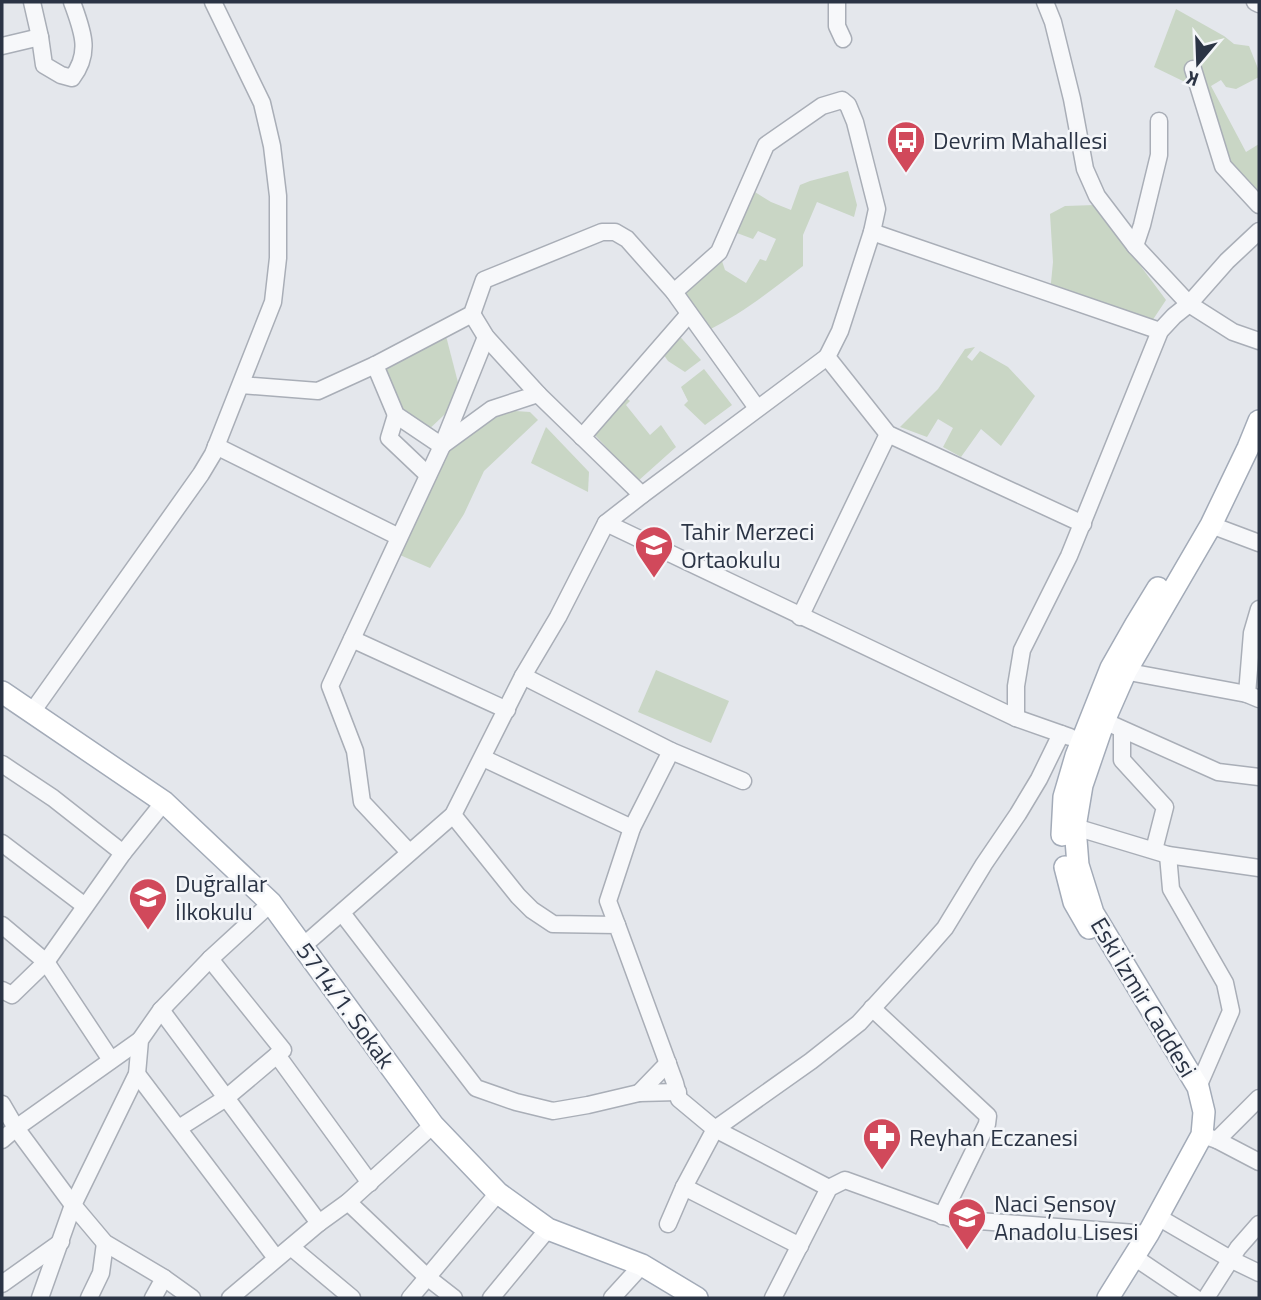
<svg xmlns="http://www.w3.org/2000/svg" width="1261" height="1300" font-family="'Titillium Web',sans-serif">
  <rect width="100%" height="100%" fill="#e4e7ec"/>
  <g fill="#c9d6c5">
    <polygon points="1176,9 1224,36 1234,44 1249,46 1259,71 1259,77 1236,89 1226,87 1221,80 1211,86 1246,152 1259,144 1259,205 1223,166 1193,70 1187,83 1154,67"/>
    <path d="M848,171L857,205L854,217L817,202L803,235V266C773,289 742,314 707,331L674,292L719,252L725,270L746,283L760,259L766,261L776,239L758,231L753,239L729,230L747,187L771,202L791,210L800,185L810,181Z"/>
    <polygon points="1095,205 1166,300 1148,327 1050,293 1053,262 1050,214 1065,206"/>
    <polygon points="675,331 701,360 685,372 668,361 659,348"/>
    <polygon points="446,336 462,398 424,434 396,415 378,372"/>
    <polygon points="975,347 967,357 972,361 980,351 1008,367 1035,396 1001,446 981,429 961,457 943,447 953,428 938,419 927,437 900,427 938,389 965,349"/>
    <polygon points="704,369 732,405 705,425 684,405 688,401 681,387"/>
    <polygon points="620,393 630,401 626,405 650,435 661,425 676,447 638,481 594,434"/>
    <polygon points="499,410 530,412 538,420 484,471 464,514 430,568 393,552 442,446"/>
    <polygon points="546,427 589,472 588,492 531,463"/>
    <polygon points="656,670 729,701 711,743 638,712"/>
  </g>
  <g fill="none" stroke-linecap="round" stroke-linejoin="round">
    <g stroke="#a9aeb7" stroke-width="19">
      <g id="minor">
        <path d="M32,2L40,37L44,65L61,75L72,78C92,52 82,30 72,2"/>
        <polyline points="837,2 837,26 843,39"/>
        <polyline points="1045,2 1053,22 1072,99 1085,169 1097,196 1135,246 1189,304 1233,332 1259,341"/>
        <polyline points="1255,2 1259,4"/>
        <polyline points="2,46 40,37"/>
        <polyline points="1193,69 1223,166 1259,205"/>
        <polyline points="872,232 1160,331"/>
        <polyline points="1135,246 1142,225 1159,155 1159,121"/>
        <polyline points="674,292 719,252 766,145 822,106 842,100 848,105 855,122 877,209 872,232 840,331 827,357 888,434 1083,524"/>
        <polyline points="375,365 396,415 442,446"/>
        <polyline points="241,385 318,391 375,365 472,314 484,280 602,232 615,232 627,239 674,292 757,408"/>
        <polyline points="538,394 642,495"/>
        <polyline points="396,415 389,438 428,475"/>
        <polyline points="582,437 689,314"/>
        <polyline points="444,444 492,409 538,394 486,337 472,314"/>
        <polyline points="216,446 399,537"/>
        <polyline points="606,523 1016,718 1070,737"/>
        <polyline points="1211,525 1259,543"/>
        <polyline points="800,617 888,434"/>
        <polyline points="352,639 507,710"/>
        <polyline points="1118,670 1247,694 1259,699"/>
        <polyline points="523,676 671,751 743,781"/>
        <polyline points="1247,694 1252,633 1259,609"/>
        <polyline points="32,712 201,474 213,454 273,302 278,258 278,196 272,146 262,103 213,2"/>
        <polyline points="1016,718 1016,686 1022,650 1069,556 1160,331 1174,316 1189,304 1227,261 1259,231"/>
        <polyline points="1104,721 1218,772 1259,777"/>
        <polyline points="1122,730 1122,760 1165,807 1154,850"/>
        <polyline points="483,758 632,828"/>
        <polyline points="2,764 53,798 123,853"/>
        <polyline points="453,815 518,896 532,910 553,924 617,925 675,1083 679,1099 715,1129 811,1061 859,1023 923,953 945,928 984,864 1018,814 1039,779 1061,734"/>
        <polyline points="1075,827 1168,855 1259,868"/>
        <polyline points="2,843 85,906"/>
        <polyline points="409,852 362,802 355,751 330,686 442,446 486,337"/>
        <polyline points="1168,855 1171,889 1225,983 1231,1011 1198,1087"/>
        <polyline points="342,913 476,1088 516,1102 553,1111 588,1105 639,1093 678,1092"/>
        <polyline points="2,925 46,962 111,1060"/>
        <polyline points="617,925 608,901 632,828 671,751"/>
        <polyline points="303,946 453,815 523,676 558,617 606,523 642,495 827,357"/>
        <polyline points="2,990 12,995 46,962 123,853 164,802"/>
        <polyline points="872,1008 988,1116 987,1124 942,1216"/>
        <polyline points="161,1010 319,1223"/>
        <polyline points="277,1055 370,1183"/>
        <polyline points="137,1074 276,1258"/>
        <polyline points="639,1093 668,1063"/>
        <polyline points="2,1104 16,1128 73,1205 105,1243 164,1278 153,1298"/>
        <polyline points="179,1128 226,1098 283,1050 210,959"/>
        <polyline points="1202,1135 1217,1140 1259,1098"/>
        <polyline points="2,1140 16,1128 140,1040"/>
        <polyline points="1217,1140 1259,1162"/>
        <polyline points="684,1187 800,1246"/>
        <polyline points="348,1202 427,1277 454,1298"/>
        <polyline points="1158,1217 1232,1260 1259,1273"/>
        <polyline points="668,1224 684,1187 715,1129 829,1188"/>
        <polyline points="291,1247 352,1298"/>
        <polyline points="1134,1257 1195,1298"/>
        <polyline points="164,1278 192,1298"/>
        <polyline points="2,1284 61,1242"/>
        <polyline points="40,1298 73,1205 137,1074 140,1040 161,1010 210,959 271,903"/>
        <polyline points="89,1298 101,1273 105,1243"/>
        <polyline points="230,1298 319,1223 348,1202 433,1125"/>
        <polyline points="410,1298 498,1193"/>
        <polyline points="491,1298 548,1229"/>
        <polyline points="612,1298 642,1265"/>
        <polyline points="773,1298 829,1188 845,1180 953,1219 1148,1234"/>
        <polyline points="1206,1298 1238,1248 1259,1224"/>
      </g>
    </g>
    <g stroke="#a3abb8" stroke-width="24">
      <g id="major">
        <polyline points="2,692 164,802 271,903 433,1125 498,1193 548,1229 642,1265 697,1298"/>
        <polyline points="1062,835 1064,797 1076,756 1111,668 1136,624 1158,588"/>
        <polyline points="1065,867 1074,902 1089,928"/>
        <polyline points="1108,1298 1148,1234 1202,1135 1204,1112 1198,1087 1093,913 1078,865 1075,827 1082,785 1104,721 1126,671 1211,525 1248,448 1259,421"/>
      </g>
    </g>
    <use href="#minor" stroke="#f7f8fa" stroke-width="16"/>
    <use href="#major" stroke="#fff" stroke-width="21"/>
  </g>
  <defs>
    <g id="bus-pin" transform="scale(2.0125)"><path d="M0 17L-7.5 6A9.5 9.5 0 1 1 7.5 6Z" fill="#d1495b" stroke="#f4f6f9"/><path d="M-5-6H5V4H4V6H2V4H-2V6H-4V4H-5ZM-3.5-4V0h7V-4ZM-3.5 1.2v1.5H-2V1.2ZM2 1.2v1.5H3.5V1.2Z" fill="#fff"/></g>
    <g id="school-pin" transform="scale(2.0125)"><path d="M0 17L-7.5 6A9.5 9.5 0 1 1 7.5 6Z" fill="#d1495b" stroke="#f4f6f9"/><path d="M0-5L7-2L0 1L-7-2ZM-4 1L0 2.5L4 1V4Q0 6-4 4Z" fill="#fff"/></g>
    <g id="pharmacy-pin" transform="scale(2.0125)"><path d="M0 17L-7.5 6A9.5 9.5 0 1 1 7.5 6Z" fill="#d1495b" stroke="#f4f6f9"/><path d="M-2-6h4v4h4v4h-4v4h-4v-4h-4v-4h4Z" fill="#fff"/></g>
  </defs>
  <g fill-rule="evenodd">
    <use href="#bus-pin" x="906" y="140"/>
    <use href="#school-pin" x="654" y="545"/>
    <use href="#school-pin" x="148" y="897"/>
    <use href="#pharmacy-pin" x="882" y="1137"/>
    <use href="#school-pin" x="967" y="1217"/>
  </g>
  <g text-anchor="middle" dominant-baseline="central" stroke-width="5" stroke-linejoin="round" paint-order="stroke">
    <g font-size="24" fill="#2b3445" stroke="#f4f6f9" text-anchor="start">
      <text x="933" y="140">Devrim Mahallesi</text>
      <text x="681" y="531">Tahir Merzeci<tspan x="681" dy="28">Ortaokulu</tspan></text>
      <text x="175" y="883">Duğrallar<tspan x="175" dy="28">İlkokulu</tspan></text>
      <text x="909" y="1137">Reyhan Eczanesi</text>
      <text x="994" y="1203">Naci Şensoy<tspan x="994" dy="28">Anadolu Lisesi</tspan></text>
    </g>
    <g font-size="24" fill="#2b3445" stroke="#f4f6f9">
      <text transform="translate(1144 997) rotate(59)">Eski İzmir Caddesi</text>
      <text transform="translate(346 1005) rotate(54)">5714/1. Sokak</text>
    </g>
  </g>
  <rect width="1261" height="1300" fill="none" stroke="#2b3445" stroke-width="7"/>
  <g transform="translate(1198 63) rotate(199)" stroke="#f4f6f9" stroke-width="5" paint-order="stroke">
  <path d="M0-5L12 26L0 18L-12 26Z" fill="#2b3445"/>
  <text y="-10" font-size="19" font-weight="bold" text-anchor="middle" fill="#2b3445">K</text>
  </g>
</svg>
